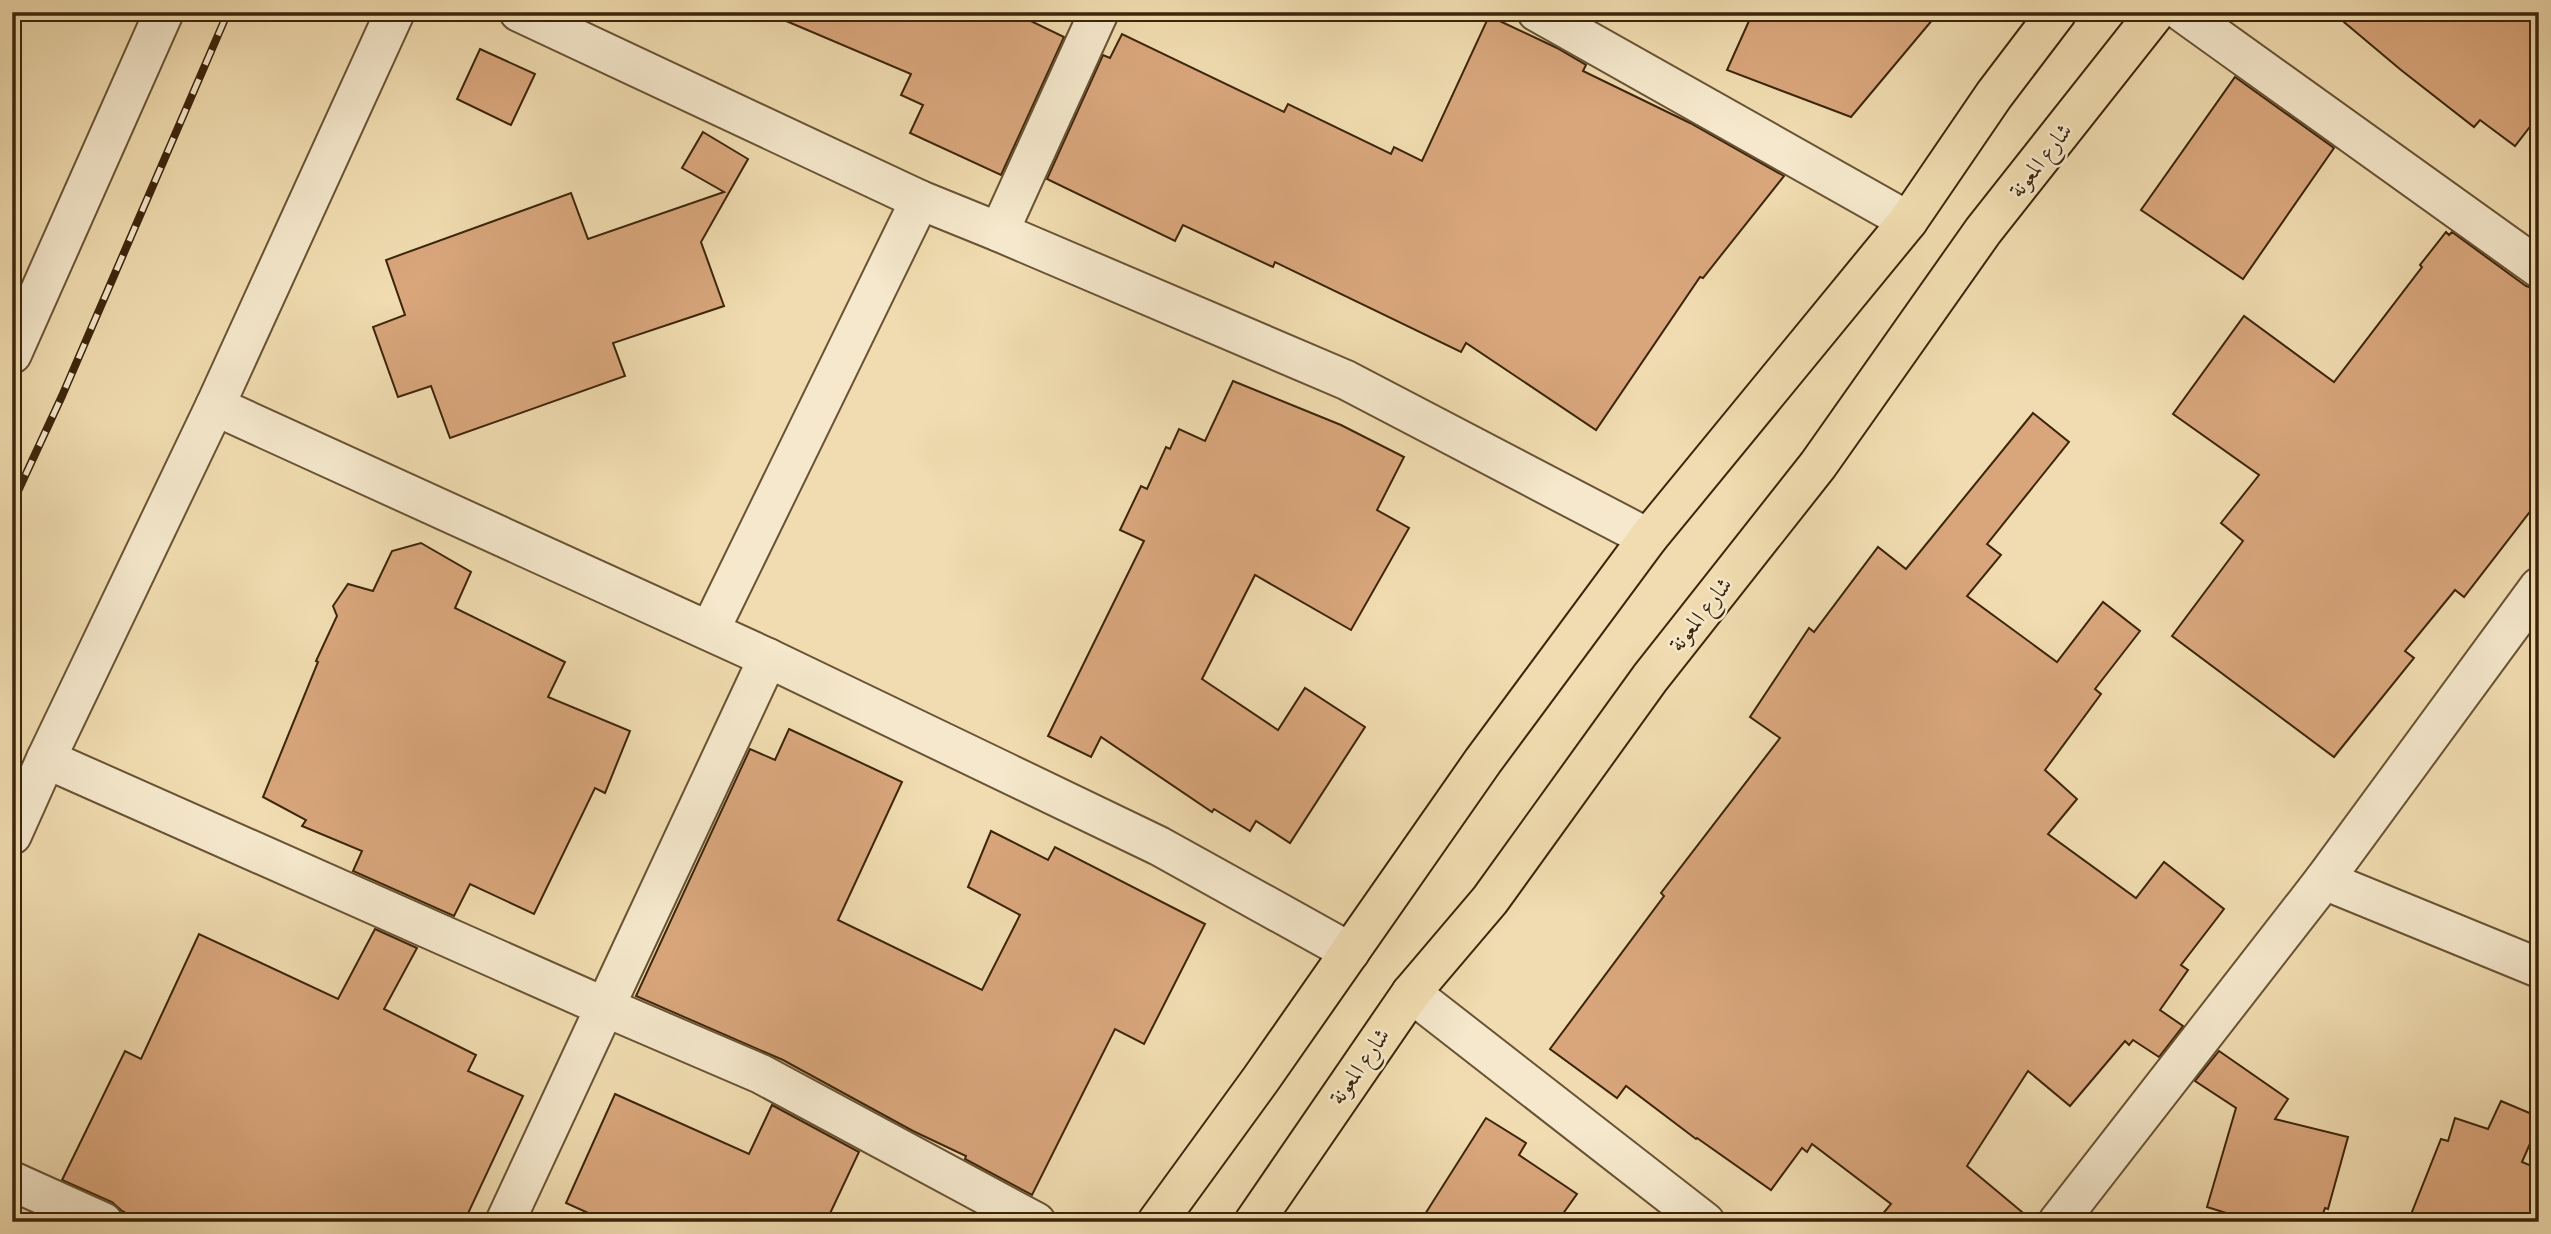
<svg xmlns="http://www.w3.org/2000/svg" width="2551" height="1234" font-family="'EB Garamond',Amiri,serif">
  <rect width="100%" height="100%" fill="#f0dcb0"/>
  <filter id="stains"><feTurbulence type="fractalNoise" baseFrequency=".00286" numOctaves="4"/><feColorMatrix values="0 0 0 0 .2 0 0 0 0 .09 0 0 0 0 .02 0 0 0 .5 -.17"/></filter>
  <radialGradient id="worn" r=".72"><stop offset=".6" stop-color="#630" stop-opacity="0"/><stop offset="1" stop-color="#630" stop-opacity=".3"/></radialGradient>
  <g fill="#d9a67c" stroke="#3c250a" stroke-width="2">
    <polygon points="765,12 1012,12 1064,37 1001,175 910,133 923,105 901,95 911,74"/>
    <polygon points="1753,12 1939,12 1851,117 1727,70"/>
    <polygon points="2332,12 2539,12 2539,115 2515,146 2480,120 2474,127 2401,70"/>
    <polygon points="1489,16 1557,48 1586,65 1583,71 1690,123 1784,176 1703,278 1700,277 1596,430 1466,343 1461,352 1275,262 1273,267 1183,225 1175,241 1047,179 1103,55 1110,58 1122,34 1284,112 1288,104 1391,154 1394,147 1422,161"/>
    <polygon points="480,49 535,74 511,125 457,99"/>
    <polygon points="2235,77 2334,148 2243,279 2141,210"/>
    <polygon points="703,132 748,159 701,242 724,306 613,343 625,376 450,438 431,386 398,397 373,327 405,315 386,260 571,193 588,239 724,192 682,168"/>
    <polygon points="2446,232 2449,235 2452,232 2526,286 2539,290 2539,500 2464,597 2455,590 2405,651 2414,658 2334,757 2172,636 2243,541 2221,523 2259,475 2173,414 2244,316 2334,382 2422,267 2420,265"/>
    <polygon points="1233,381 1341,425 1404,457 1377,510 1409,528 1351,630 1255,575 1202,679 1278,730 1305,688 1365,727 1290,843 1256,821 1250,831 1214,809 1212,812 1101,737 1091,757 1048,736 1144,541 1120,530 1141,486 1147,489 1166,447 1170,449 1179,429 1205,441"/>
    <polygon points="2033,413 2069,442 1987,544 2001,555 1967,596 2057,662 2103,602 2140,631 2095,689 2101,694 2045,770 2077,799 2048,834 2136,898 2164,862 2224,909 2181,965 2188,970 2160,1010 2183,1026 2159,1057 2133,1040 2129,1045 2125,1041 2070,1106 2028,1071 1967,1166 2034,1222 1876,1222 1891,1204 1812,1144 1807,1152 1802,1148 1771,1190 1697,1138 1696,1139 1626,1086 1617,1098 1550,1049 1664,896 1661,893 1780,738 1750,717 1809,628 1814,632 1878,547 1906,569"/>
    <polygon points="421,543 471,572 455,608 565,662 548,697 630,731 605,793 595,788 534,914 470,884 454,916 353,871 362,851 302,826 306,820 263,797 318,662 316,661 337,616 333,606 348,584 373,591 392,551"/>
    <polygon points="789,729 902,782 838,920 982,990 1020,915 968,887 991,831 1048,860 1055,847 1205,924 1144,1044 1115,1029 1032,1195 965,1159 966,1156 913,1131 783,1060 636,996 750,749 775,760"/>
    <polygon points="375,929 417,948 384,1009 476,1055 468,1071 523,1096 464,1222 143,1222 122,1211 112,1202 62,1180 125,1051 141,1059 199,934 338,999"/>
    <polygon points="2219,1051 2288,1099 2275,1119 2348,1137 2328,1209 2325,1208 2320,1222 2255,1222 2207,1207 2236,1108 2195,1081"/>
    <polygon points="615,1094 749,1154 772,1105 859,1152 826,1222 608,1222 566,1203"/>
    <polygon points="2501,1101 2539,1117 2539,1123 2522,1162 2539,1169 2539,1222 2408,1222 2441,1139 2448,1141 2455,1118 2488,1129"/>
    <polygon points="1486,1118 1526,1143 1519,1155 1577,1194 1557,1222 1420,1222"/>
  </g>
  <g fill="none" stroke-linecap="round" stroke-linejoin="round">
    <g stroke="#695334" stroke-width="42">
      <g id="street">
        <polyline points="519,12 920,200 999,232 1346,380 1648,538"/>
        <polyline points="1537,12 1908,221"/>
        <polyline points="2182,12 2539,268"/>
        <polyline points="999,232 1099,12"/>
        <polyline points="12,354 164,12"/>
        <polyline points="215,406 768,658 1159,846 1350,952"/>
        <polyline points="710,630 920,200"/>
        <polyline points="768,658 605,1007 761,1074 1036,1222"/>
        <polyline points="46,759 605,1007 505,1222"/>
        <polyline points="12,835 46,759 215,406 395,12"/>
        <polyline points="2324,880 2539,968"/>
        <polyline points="1411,993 1705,1222"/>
        <polyline points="12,1181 103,1222"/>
        <polyline points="2058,1222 2324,880 2539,587"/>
      </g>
    </g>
    <g stroke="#3c250a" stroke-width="42">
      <g id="highway">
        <polyline points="1157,1222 1261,1079 1483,761 1648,538 1908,221 1994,95 2057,12"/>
        <polyline points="1254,1222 1411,993 1490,900 1650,678 1818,465 1983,231 2156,12"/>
      </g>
    </g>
    <use href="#street" stroke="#f5e8cc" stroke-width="38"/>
    <use href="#highway" stroke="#f0dcb0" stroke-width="38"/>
    <g stroke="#3c250a" stroke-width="8">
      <polyline id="rail" points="12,504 62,396 228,12"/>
    </g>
    <use href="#rail" stroke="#f5e8cc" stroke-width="5" stroke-dasharray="16" stroke-linecap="butt"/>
  </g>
  <g text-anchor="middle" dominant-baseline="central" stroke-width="5" stroke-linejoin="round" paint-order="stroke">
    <g font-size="23" fill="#3c250a" stroke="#f5e8cc">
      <text transform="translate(2040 160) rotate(-52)">شارع المعونة</text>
      <text transform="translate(1700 614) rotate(-52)">شارع المعونة</text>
      <text transform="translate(1359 1066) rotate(-55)">شارع المعونة</text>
    </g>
  </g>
  <rect width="2551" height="1234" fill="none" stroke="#f0dcb0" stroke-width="42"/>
  <rect x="14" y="14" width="2523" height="1206" fill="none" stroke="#3c250a" stroke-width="3.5"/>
  <rect x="21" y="21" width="2509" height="1192" fill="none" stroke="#3c250a" stroke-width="2"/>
  <rect width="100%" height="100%" filter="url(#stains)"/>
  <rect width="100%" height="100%" fill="url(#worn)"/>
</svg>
